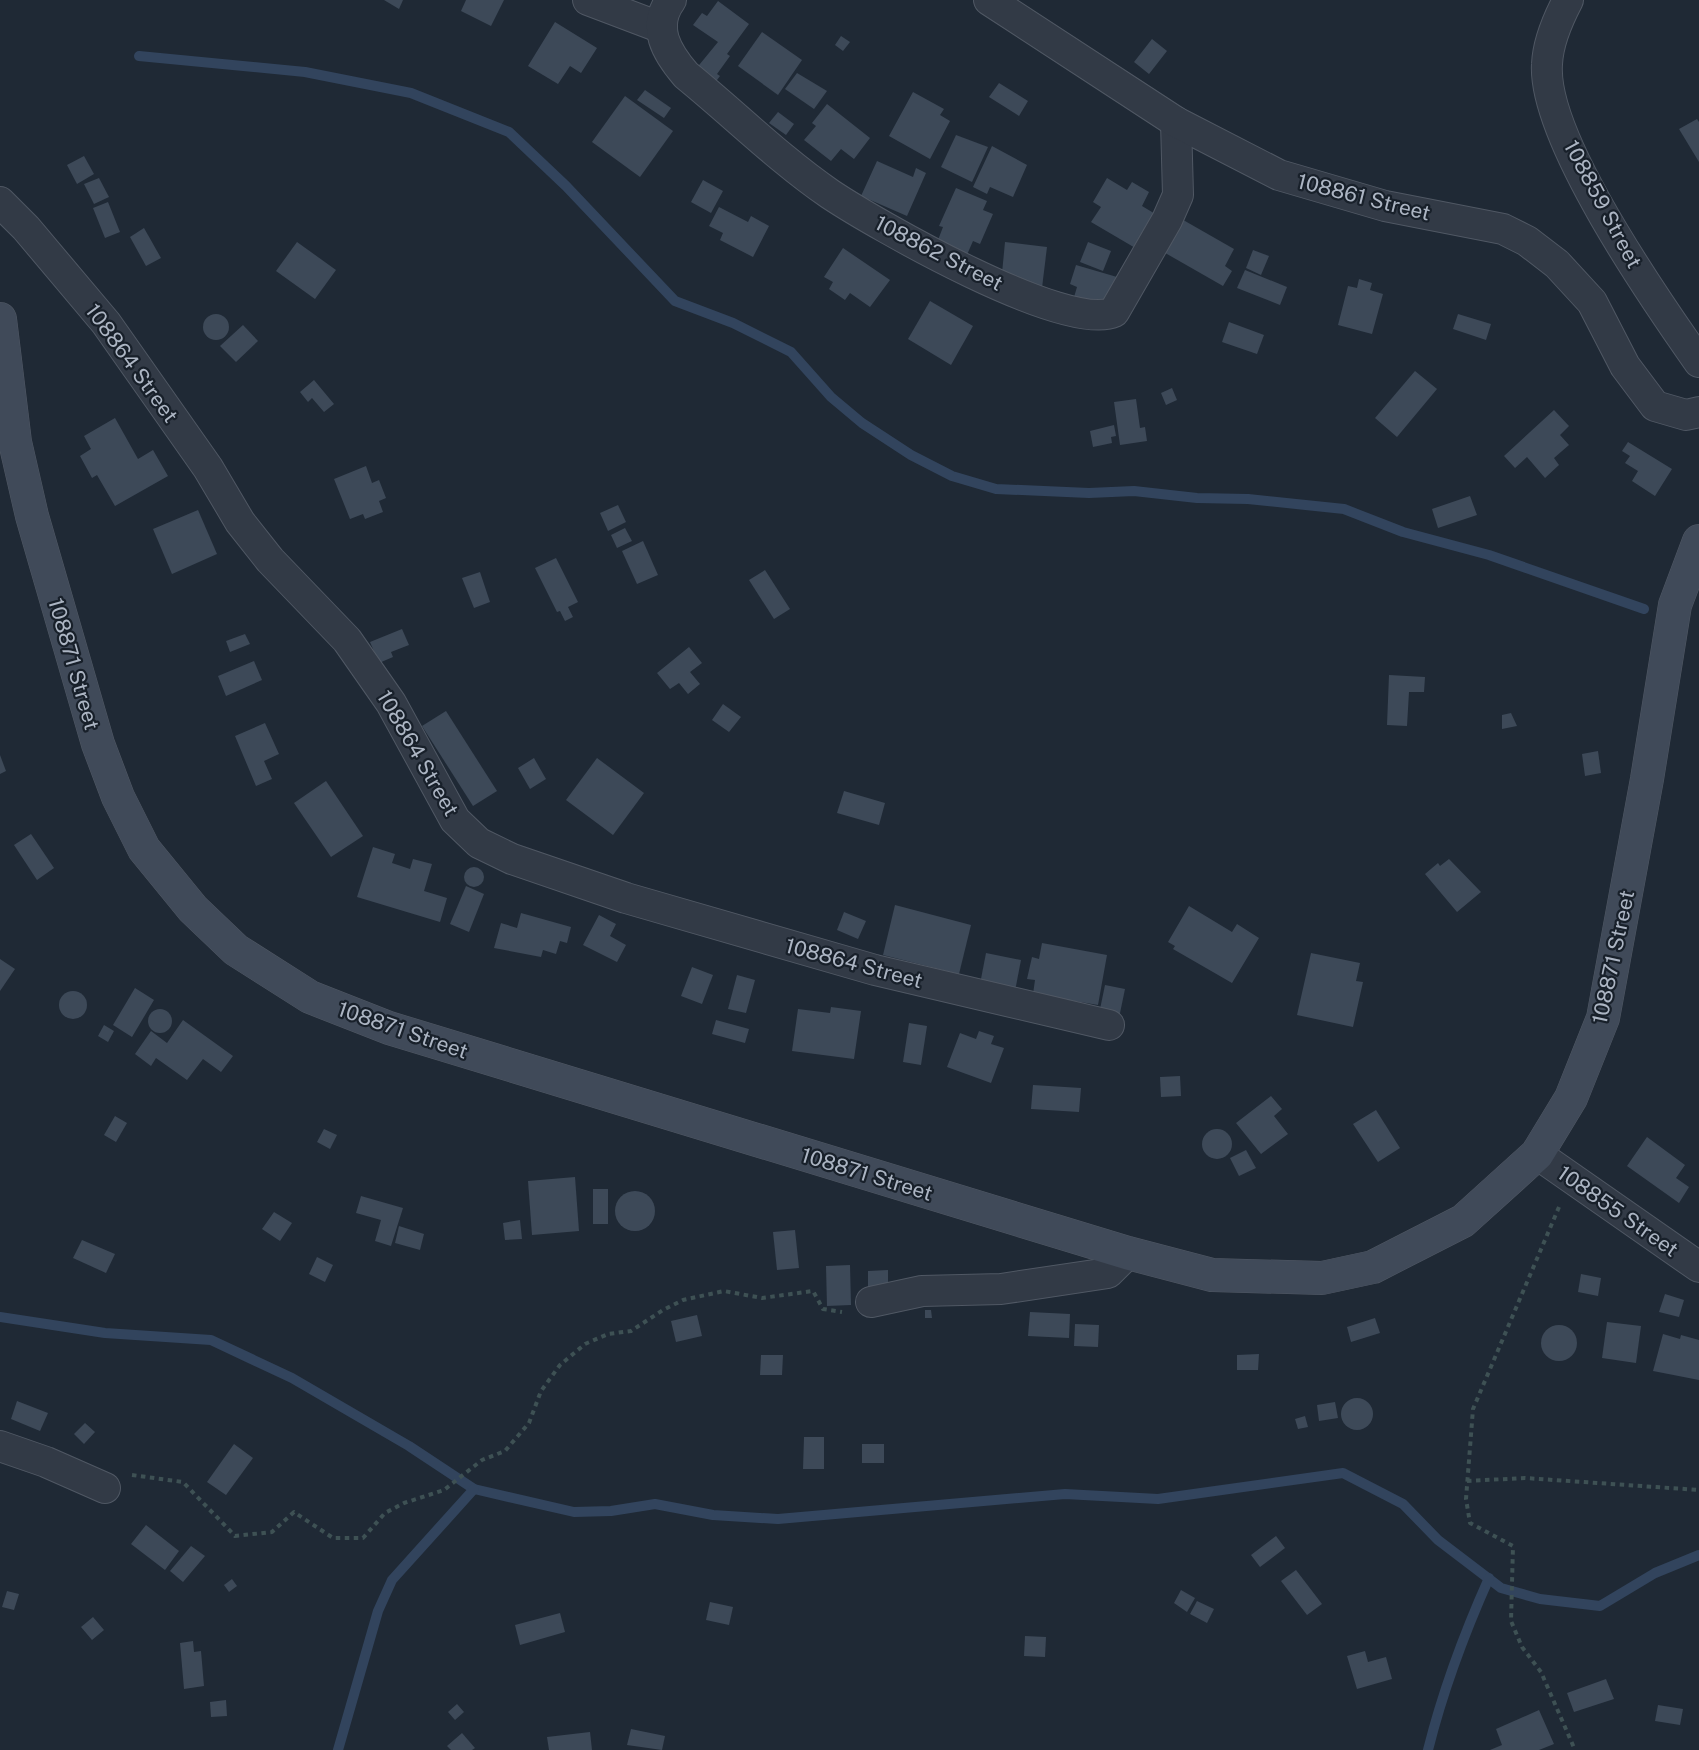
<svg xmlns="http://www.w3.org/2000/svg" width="1699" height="1750" font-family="'Public Sans',sans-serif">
  <rect width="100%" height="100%" fill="#1f2935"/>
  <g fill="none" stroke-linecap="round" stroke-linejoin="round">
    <g stroke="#32445d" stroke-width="10">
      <polyline points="139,56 305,72 411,93 509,132 566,186 675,301 733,323 791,352 831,397 862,423 911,455 952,476 996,489 1089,493 1134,491 1197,498 1248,499 1344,509 1403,532 1489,555 1644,609"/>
      <polyline points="0,1317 105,1333 211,1340 292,1378 409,1446 474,1489 574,1512 611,1511 655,1504 713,1515 778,1519 1065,1494 1158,1499 1343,1473 1403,1504 1438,1540 1501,1588 1540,1599 1600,1606 1655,1573 1699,1555"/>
      <polyline points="338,1750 378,1611 392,1580 474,1489"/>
      <path d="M1428,1750C1443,1690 1464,1634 1489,1578"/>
    </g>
  </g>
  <g fill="#3d4958">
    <polygon points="384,0 403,0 399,9"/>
    <polygon points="466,0 504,0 491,26 461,11"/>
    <polygon points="718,1 749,24 727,54 730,56 717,74 720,76 714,84 695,70 718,42 693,25 702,13 707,16"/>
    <polygon points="555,22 597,48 581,73 570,66 558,84 528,66"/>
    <polygon points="762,32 802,60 778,95 738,66"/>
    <polygon points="841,36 850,42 843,51 835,45"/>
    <polygon points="1152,39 1167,51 1149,74 1134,62"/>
    <polygon points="797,73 827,91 814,109 785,89"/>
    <polygon points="999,83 1028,101 1019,116 989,97"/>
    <polygon points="645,90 671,108 664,118 637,100"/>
    <polygon points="913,92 944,109 940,115 950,121 930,159 889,136"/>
    <polygon points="625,96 673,131 640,177 592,142"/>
    <polygon points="827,104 870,138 854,159 841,149 831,161 804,140 816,126 812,123"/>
    <polygon points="778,112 794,124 786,135 769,123"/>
    <polygon points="1697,119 1699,122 1699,162 1679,129"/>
    <polygon points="956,135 988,147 972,182 941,167"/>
    <polygon points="992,146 1027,165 1013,197 990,187 987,194 973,187"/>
    <polygon points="84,156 94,174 77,184 67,165"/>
    <polygon points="877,161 913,177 916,168 926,173 907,216 861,196"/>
    <polygon points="99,178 109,197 94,204 84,184"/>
    <polygon points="1107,178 1127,190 1132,182 1149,192 1142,206 1157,215 1137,249 1091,222 1101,207 1093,202"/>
    <polygon points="703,180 723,191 711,213 691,202"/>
    <polygon points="956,188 987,201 983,210 993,214 980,244 973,241 966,257 938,240 943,227 939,226"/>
    <polygon points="108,202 120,232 105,238 93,208"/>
    <polygon points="719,207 748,222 751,216 769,226 753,257 720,240 723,233 709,226"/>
    <polygon points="1178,217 1234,249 1225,266 1232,271 1223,286 1160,250"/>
    <polygon points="144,228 161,258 146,266 130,237"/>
    <polygon points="297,242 336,270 315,299 276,271"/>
    <polygon points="1005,242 1047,247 1042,288 1001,284"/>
    <polygon points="1088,242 1111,251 1103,271 1080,262"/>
    <polygon points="843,248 890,280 870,307 850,293 845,300 829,289 833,282 824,277"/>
    <polygon points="1253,250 1269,256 1261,275 1246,268"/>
    <polygon points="1076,265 1117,277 1105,314 1072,304 1077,287 1070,284"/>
    <polygon points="1245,270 1287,287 1280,305 1237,288"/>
    <polygon points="1359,279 1372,283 1370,290 1383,294 1372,334 1338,325 1348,286 1357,288"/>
    <polygon points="930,301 973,326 951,365 908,339"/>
    <circle cx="216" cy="327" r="13"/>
    <polygon points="1458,314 1491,324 1486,340 1453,329"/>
    <polygon points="1229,322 1264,335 1257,354 1222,342"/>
    <polygon points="243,325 258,341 236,362 220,346"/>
    <polygon points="1415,371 1437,389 1397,437 1375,418"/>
    <polygon points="314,380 334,404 324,412 312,398 308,402 300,392"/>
    <polygon points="1172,388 1177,400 1166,405 1161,393"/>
    <polygon points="1136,399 1140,428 1145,427 1147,441 1120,445 1114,402"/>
    <polygon points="1554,410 1569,426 1560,435 1569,445 1554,458 1559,465 1545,478 1527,457 1515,468 1504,456"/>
    <polygon points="115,418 138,459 153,450 168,476 115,506 97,475 92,478 80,456 91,449 84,436"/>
    <polygon points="1114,425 1116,436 1111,437 1112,443 1093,447 1090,431"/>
    <polygon points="1628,442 1672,469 1655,496 1632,481 1638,471 1625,463 1630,456 1622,451"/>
    <polygon points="366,466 372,483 379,480 386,498 379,501 383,512 365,519 363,514 350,519 334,479"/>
    <polygon points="1470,496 1477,515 1438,528 1432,509"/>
    <polygon points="618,505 626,522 608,531 600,513"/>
    <polygon points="198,510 217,554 172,574 153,529"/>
    <polygon points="625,528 632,541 617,548 611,535"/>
    <polygon points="643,541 658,575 637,584 622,551"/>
    <polygon points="556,558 578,602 568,607 573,617 565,621 560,611 557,612 535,568"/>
    <polygon points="765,570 790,609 774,619 749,580"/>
    <polygon points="480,572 490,602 474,608 462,578"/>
    <polygon points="402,629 409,645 391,652 393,657 379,663 370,642"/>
    <polygon points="245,634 250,644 230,652 226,641"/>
    <polygon points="689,647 702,663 690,672 700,684 688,694 679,683 670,689 657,673"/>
    <polygon points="254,661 262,680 226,696 218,676"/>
    <polygon points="1389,675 1425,677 1424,692 1409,692 1407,726 1387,725"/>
    <polygon points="723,704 741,717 729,732 712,720"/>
    <polygon points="446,711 497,791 473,806 422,726"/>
    <polygon points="1511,713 1517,726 1502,729 1502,715"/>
    <polygon points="265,723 279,754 264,761 272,779 256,786 235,736"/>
    <polygon points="1598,751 1601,773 1585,776 1582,754"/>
    <polygon points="0,755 6,771 0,774"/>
    <polygon points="534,758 546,779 530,789 518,768"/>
    <polygon points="597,758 644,793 613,835 566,800"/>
    <polygon points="326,781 363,836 331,857 294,803"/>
    <polygon points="844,791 885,803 879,825 837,813"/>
    <polygon points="31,834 54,868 37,880 14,845"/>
    <polygon points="373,847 395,854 392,863 410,869 413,859 432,864 424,891 447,898 440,922 357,897"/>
    <polygon points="1449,859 1481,892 1457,912 1425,874 1438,863 1440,866"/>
    <circle cx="474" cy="877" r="10"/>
    <polygon points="466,886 484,894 469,932 450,924"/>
    <polygon points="895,905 971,925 959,974 883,955"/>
    <polygon points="1189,906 1232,932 1237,924 1259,938 1232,983 1173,949 1175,946 1168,942"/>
    <polygon points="844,912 866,921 858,939 837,930"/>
    <polygon points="521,913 571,927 567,943 560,941 556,954 543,950 541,957 494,948 501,923 517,928"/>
    <polygon points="599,915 616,924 610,936 626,945 617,962 583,945"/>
    <polygon points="1042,943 1107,955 1098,1005 1033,994 1035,980 1027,979 1032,957 1039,959"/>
    <polygon points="986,953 1021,960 1015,991 980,984"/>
    <polygon points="1311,953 1360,963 1356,981 1363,982 1353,1027 1297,1015"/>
    <polygon points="0,959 15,969 0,991"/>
    <polygon points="692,967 713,975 702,1004 681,996"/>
    <polygon points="737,975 755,980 746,1013 728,1009"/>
    <polygon points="1105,985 1125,989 1119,1018 1099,1014"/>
    <polygon points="135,988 154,1000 132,1037 113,1025"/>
    <circle cx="73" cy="1005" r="14"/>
    <polygon points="831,1007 861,1011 854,1059 792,1051 798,1009 830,1013"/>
    <circle cx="160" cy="1021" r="12"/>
    <polygon points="183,1020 233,1056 221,1072 203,1059 187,1080 156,1058 151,1066 135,1054 151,1031 167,1043"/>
    <polygon points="716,1020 749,1029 745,1043 712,1034"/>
    <polygon points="909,1023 927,1026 921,1065 903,1062"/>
    <polygon points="104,1025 114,1031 108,1042 98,1036"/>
    <polygon points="979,1031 994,1036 991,1044 1004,1048 991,1083 947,1067 960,1033 976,1039"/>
    <polygon points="1180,1076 1181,1096 1161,1097 1160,1077"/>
    <polygon points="1033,1085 1081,1088 1079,1112 1031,1109"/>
    <polygon points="1271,1096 1282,1109 1274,1116 1288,1134 1261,1154 1236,1123"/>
    <polygon points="1376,1110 1400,1148 1378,1162 1353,1124"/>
    <polygon points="115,1116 127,1123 116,1142 104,1135"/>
    <polygon points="324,1129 337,1135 330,1149 317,1142"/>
    <circle cx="1217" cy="1144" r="15"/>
    <polygon points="1647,1137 1685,1165 1676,1178 1689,1187 1679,1203 1627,1166"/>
    <polygon points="1246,1150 1256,1168 1239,1176 1230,1158"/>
    <polygon points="575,1177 579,1231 532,1235 528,1181"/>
    <rect x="593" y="1189" width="15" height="35"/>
    <circle cx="635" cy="1211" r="20"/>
    <polygon points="361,1196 403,1208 391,1246 375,1241 381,1220 356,1213"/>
    <polygon points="274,1212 292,1223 280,1241 262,1229"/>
    <polygon points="520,1220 522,1239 505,1240 503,1223"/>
    <polygon points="399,1226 424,1234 420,1250 395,1243"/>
    <polygon points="795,1230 799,1268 777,1270 773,1232"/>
    <polygon points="82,1240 115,1254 106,1273 73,1258"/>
    <polygon points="317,1257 333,1265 325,1282 309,1274"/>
    <polygon points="850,1265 851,1305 827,1306 826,1266"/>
    <polygon points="888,1270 888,1288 868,1289 868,1271"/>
    <polygon points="1581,1274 1601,1278 1598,1296 1578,1292"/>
    <polygon points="1665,1294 1684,1300 1679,1317 1659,1312"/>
    <polygon points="925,1310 931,1310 932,1318 925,1318"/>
    <polygon points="1030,1312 1070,1314 1069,1338 1028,1336"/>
    <polygon points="697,1315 702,1336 676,1342 671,1321"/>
    <polygon points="1375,1318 1380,1333 1351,1342 1347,1327"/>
    <polygon points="1607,1322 1641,1326 1636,1363 1602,1358"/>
    <polygon points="1075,1324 1099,1325 1098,1347 1074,1346"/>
    <circle cx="1559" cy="1343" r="18"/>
    <polygon points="1663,1334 1680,1339 1681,1335 1699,1340 1699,1380 1653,1371"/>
    <polygon points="1259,1354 1258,1370 1237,1370 1237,1355"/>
    <polygon points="761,1355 783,1355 782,1375 760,1375"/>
    <circle cx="1357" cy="1414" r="16"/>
    <polygon points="17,1401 48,1413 40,1431 11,1419"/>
    <polygon points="1335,1402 1338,1418 1319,1421 1317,1405"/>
    <polygon points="1305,1416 1308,1427 1298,1429 1295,1419"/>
    <polygon points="85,1423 95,1432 84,1444 74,1434"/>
    <polygon points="804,1437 824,1437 824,1469 803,1469"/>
    <polygon points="234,1444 253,1458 226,1495 207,1482"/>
    <rect x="862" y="1444" width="22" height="19"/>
    <polygon points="146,1525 179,1551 165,1570 131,1544"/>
    <polygon points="1276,1536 1285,1548 1260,1567 1251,1555"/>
    <polygon points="191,1546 205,1556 183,1582 170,1571"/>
    <polygon points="1296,1570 1322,1604 1307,1615 1281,1581"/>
    <polygon points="232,1579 237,1586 229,1592 224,1585"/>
    <polygon points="1181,1590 1195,1598 1187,1612 1174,1603"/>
    <polygon points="7,1591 19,1594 14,1610 2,1607"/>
    <polygon points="1197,1601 1214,1609 1207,1623 1190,1614"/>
    <polygon points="710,1602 733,1607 729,1625 706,1620"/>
    <polygon points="560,1613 565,1632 520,1645 515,1625"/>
    <polygon points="93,1617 104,1630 92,1640 81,1627"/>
    <polygon points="1025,1636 1046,1637 1045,1657 1024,1656"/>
    <polygon points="193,1641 194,1652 201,1651 204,1686 184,1689 180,1643"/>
    <polygon points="1365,1651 1368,1662 1386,1657 1392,1679 1357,1689 1347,1656"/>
    <polygon points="1606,1679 1614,1699 1574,1712 1567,1693"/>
    <polygon points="226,1700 227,1716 211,1717 210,1702"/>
    <polygon points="457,1704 464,1712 455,1720 448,1712"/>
    <polygon points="1658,1705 1683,1709 1680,1725 1655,1721"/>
    <polygon points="1539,1710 1554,1744 1539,1750 1490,1750 1502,1745 1496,1729"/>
    <polygon points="631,1729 665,1736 662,1750 627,1745"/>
    <polygon points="590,1732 592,1750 549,1750 547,1737"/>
    <polygon points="462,1733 475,1748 472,1750 451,1750 447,1746"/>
  </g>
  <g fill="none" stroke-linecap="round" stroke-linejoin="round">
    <g stroke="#505864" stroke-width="32">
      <g id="street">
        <polyline points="588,0 662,28"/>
        <path d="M671,0C651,27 667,53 686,75C734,114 779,159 830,194C875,224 1067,334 1114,312L1167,220L1178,195L1176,122"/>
        <polyline points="989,0 1176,122 1279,175 1385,206 1503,229 1527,241 1557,264 1592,302 1625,366 1655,406 1686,415 1699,412"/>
        <path d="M1568,0C1558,19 1548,42 1547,64C1542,137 1656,301 1699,362"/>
        <polyline points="0,202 26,228 106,323 208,468 240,522 270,560 347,640 391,703 455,820 479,843 512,859 626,898 875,970 1109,1025"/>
        <polyline points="1537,1154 1699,1267"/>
        <polyline points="871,1302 922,1291 1001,1289 1108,1273 1128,1253"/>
        <polyline points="0,1446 46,1462 105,1488"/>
      </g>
    </g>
    <g stroke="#505864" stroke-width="34">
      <polyline id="secondary" points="0,319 15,442 32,516 98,744 118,797 144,849 193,909 236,950 310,997 389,1028 1128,1253 1212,1275 1322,1278 1373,1267 1463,1221 1537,1154 1571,1098 1603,1018 1647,779 1675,605 1699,541"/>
    </g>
    <g stroke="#3e5154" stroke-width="4" stroke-dasharray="4.5 4.5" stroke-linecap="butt">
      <polyline points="1559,1207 1473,1409 1466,1499 1470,1523 1513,1546 1511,1621 1522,1647 1541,1672 1575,1750"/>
      <polyline points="132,1475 183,1482 235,1536 272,1532 294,1512 333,1538 363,1538 385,1513 404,1503 444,1490 482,1460 505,1451 529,1423 541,1391 560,1365 585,1344 608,1334 631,1331 663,1310 683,1300 724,1291 762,1298 813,1291 823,1309 842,1312"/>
      <polyline points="1467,1481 1525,1478 1699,1490"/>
    </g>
    <use href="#street" stroke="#323a46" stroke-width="30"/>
    <use href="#secondary" stroke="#404a59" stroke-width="33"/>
  </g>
  <g text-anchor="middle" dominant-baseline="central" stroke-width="4.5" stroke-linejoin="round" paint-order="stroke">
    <g font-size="21" fill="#acb5c3" stroke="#18202a">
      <text transform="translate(1364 197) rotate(14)">108861 Street</text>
      <text transform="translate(1603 204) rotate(62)">108859 Street</text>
      <text transform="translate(939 253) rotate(27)">108862 Street</text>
      <text transform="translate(132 363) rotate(54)">108864 Street</text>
      <text transform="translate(74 664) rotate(74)">108871 Street</text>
      <text transform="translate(418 753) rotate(60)">108864 Street</text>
      <text transform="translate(1613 957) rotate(-78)">108871 Street</text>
      <text transform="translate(854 963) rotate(15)">108864 Street</text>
      <text transform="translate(403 1030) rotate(19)">108871 Street</text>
      <text transform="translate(867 1174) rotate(17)">108871 Street</text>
      <text transform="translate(1618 1211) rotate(35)">108855 Street</text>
    </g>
  </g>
</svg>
